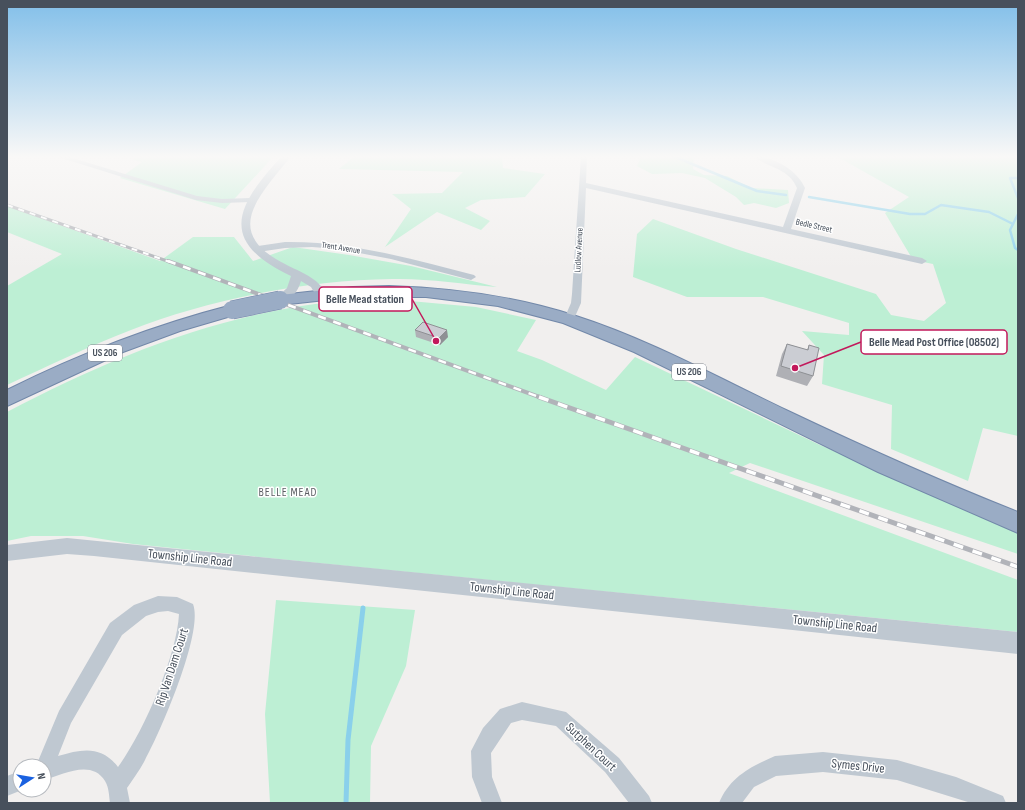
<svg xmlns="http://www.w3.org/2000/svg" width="1025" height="810" font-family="'Sofia Sans Condensed',sans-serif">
  <rect width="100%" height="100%" fill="#f1efee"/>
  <g fill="#bdefd4">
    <polygon points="138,156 274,156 225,209 120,178 142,162 133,160"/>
    <polygon points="355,156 502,156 503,168 545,174 525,197 481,200 465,208 490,221 481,230 437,212 385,247 411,209 392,194 442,193 463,172 339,169"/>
    <polygon points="638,156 694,156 693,169 704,175 727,176 751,188 788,190 789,203 776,208 754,203 744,205 736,197 705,178 682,173 652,174 637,166 640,159"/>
    <polygon points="836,156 1018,156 1018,436 983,428 968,481 891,449 892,405 822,384 824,355 802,331 849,335 849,323 763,297 687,297 633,277 637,234 653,219 736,249 876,294 891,315 924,321 946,303 933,264 913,260 885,213 909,197"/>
    <path d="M7,206L160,261L193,237H234L253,261L293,247L349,255L411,266L497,287C462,284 426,278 392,279C308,280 209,299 131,330C89,346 48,366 7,385V286L62,254L7,232Z"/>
    <path d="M399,300L476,307L536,320L517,351L542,360L606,390L635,357L820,445L1018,529V554L750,463L729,473L1018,580V632L377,569L133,544L83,536H31L7,541V412C104,361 205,319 315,304C343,301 371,301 399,300Z"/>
    <polygon points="276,600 415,610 406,666 371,746 370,803 270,803 265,714"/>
  </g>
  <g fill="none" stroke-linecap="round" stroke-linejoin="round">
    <g stroke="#8ad0eb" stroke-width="2.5">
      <polyline points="673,156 757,191 786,195"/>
      <polyline points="1018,178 1010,178 1018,198"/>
      <polyline points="809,197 910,214 925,214 941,205 989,212 1013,224"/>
      <polyline points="1018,214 1010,230 1015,248 1018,250"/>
    </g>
    <polyline stroke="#8ad0eb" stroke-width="5" points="346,803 348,740 363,608"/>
    <g stroke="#7288a9" stroke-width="2">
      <g id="trunk">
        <path d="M389,286C453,288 515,296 576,316C648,339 717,377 786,410C862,446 939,481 1018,512V533L878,472L634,352L563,323L498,306L426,297H353L280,305L274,303L272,300L274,297L280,295L353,287Z"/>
        <path d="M232,305L238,306L240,310L238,314L180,331L123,352L7,406V390C79,354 154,325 232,305Z"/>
      </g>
    </g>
    <g fill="#bfc8d1" fill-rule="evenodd">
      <polygon points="55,156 66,156 197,196 222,199 250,198 254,200 250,202 222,203 196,200"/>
      <path d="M581,156H587L586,183L783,227L797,188C789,168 768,168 753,156C772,156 797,169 805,188L791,229L922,258L927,261L922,264L586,188L581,303L573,321H565L564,319L571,303L572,294Z"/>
      <path d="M285,242C350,241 411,259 474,275L476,277L471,280L391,259L338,249L312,247L285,248L258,252L254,249L258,246Z"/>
      <path d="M158,596L177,597L193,604C204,632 160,733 145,760C140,770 133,779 127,788L130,803H110C109,796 109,787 105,781C92,759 63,774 44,780V766H36L59,711L110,623L134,605ZM168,611L179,614C177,656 143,733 118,767C101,745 82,749 58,756L71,723L122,635L146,616L158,612Z"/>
      <polygon points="522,702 566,712 619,758 649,796 652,803 629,803 605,772 556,726 522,720 511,723 491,753 492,777 502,803 482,803 472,777 471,751 483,728 500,709"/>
      <path d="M823,752L897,760L956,777L1003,796L1006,803H971L897,780L823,772L776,776L754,787L742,803H719C730,777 750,767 775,756Z"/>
      <polygon points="20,771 20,790 22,790 7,796 7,776"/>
    </g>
    <g fill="#bfc8d1" fill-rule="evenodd">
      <path d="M282,156H291C262,194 219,231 285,264C302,273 317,277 327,294L325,297H317L311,287L301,281C298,291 291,301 280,304L274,300L287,288L291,276C217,241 236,206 282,156Z"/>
      <polygon points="67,538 1018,632 1018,654 94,556 67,554 7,561 7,545"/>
    </g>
    <use href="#trunk" fill="#9aacc5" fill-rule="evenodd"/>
    <g stroke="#b1b3b9" stroke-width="3">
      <polyline id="rail-far2" points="7,205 170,262"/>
    </g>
    <g stroke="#b1b3b9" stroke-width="4">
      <polyline id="rail-far1" points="168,261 542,398"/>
    </g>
    <g stroke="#b1b3b9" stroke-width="5">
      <polyline id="rail" points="539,397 1018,567"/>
    </g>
    <use href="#rail-far2" stroke="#fff" stroke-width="2" stroke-dasharray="6" stroke-linecap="butt"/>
    <use href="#rail-far1" stroke="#fff" stroke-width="2.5" stroke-dasharray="8" stroke-linecap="butt"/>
    <use href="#rail" stroke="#fff" stroke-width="3.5" stroke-dasharray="10" stroke-linecap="butt"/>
    <g stroke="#7288a9" stroke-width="19" stroke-linecap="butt">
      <polyline id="trunk-bridge" points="232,310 280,300"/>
    </g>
    <use href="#trunk-bridge" stroke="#9aacc5" stroke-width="18"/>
  </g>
  <g fill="#afb0b5">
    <polygon points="415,330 448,337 440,345 416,337"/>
    <polygon points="787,344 807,350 809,345 813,376 807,386 776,376 782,354"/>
  </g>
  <polygon fill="#8e9094" points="447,330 448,337 440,345 439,338"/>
  <g fill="#cbcdd3" stroke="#8e9094">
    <polygon points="423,322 447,330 439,338 415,330"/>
    <polygon points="787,344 808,350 809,345 819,348 813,376 781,366"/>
  </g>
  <linearGradient id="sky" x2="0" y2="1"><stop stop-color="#82bfe9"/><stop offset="0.58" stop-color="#f9f8f7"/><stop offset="1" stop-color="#f9f8f7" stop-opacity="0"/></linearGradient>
  <rect width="1025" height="270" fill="url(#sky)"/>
  <g text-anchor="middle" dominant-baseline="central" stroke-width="3" stroke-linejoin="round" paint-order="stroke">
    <g font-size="9" fill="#47505c" stroke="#fff">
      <text transform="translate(814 226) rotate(13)">Bedle Street</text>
      <text transform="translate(341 248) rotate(9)">Trent Avenue</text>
      <text transform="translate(579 250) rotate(-87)">Ludlow Avenue</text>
    </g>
    <g fill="#fff" stroke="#7e848d" stroke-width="1">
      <rect x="88" y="345" width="34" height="16" rx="3"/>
      <rect x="672" y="364" width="34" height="16" rx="3"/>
    </g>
    <g font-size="10" font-weight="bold" fill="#47505c">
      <text x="105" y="353">US 206</text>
      <text x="689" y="372">US 206</text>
    </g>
    <g font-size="12" letter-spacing="1" fill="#5b5e63" stroke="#fff">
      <text x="288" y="492">BELLE MEAD</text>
    </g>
    <g font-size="13" fill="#47505c" stroke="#fff">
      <text transform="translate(190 558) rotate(6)">Township Line Road</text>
      <text transform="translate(512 591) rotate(6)">Township Line Road</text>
      <text transform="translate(835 624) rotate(6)">Township Line Road</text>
      <text transform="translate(172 667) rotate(-72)">Rip Van Dam Court</text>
      <text transform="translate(591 747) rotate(43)">Sutphen Court</text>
      <text transform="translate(858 766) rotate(6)">Symes Drive</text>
    </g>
  </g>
  <path fill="none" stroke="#c2185b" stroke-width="1.5" d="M436 341L412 299M795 368L861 342"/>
  <g fill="#c2185b" stroke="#fff" stroke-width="1.5">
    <circle cx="436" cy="341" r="4"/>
    <circle cx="795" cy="368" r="4"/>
  </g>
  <g fill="#fff" stroke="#c2185b" stroke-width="1.5">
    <rect x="319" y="287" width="93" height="24" rx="4"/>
    <rect x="861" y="330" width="146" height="24" rx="4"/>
  </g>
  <g font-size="12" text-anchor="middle" font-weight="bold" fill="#47505c">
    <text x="365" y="303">Belle Mead station</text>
    <text x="934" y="346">Belle Mead Post Office (08502)</text>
  </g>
  <rect width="1025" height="810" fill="none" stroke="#47505c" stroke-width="16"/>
  <g transform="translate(32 778) rotate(78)"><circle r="19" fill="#ffffff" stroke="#b5b9be"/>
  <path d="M0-3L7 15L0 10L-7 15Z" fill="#1a61e0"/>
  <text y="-6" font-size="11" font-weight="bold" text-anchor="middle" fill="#47505c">N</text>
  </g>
</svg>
